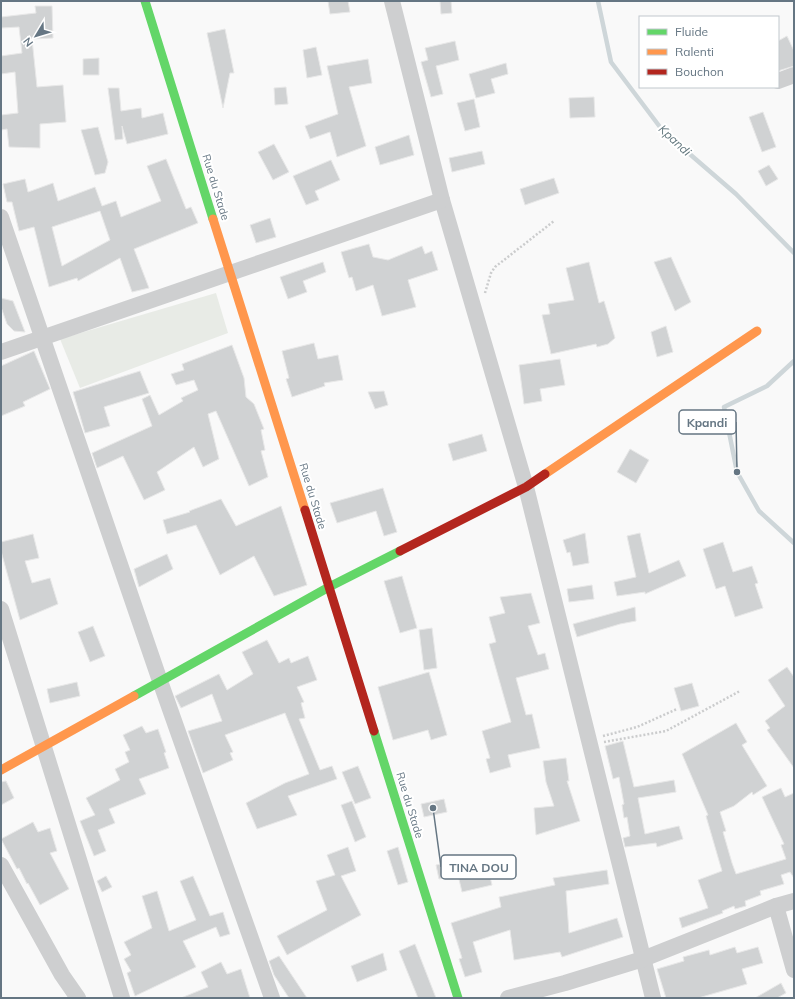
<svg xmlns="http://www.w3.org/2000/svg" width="795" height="999" font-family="Mulish,sans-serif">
  <rect width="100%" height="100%" fill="#f9f9f9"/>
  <polygon fill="#e8ebe6" points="216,293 228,333 80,388 60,339"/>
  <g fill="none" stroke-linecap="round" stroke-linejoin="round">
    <g stroke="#ced6d9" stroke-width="4.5">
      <polyline points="598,1 611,62 663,131 736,194 794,253"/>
      <polyline points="794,361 767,386 724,407 737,472 759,511 794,543"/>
    </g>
  </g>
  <g fill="#d0d2d3" stroke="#e8e8e8" fill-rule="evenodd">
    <polygon points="328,1 348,1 350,12 330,14"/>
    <polygon points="440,1 451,1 452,13 441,14"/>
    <polygon points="35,6 52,6 53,38 32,39 37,87 63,85 66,122 40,124 40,148 9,147 7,129 1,130 1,115 18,113 15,72 1,74 1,56 22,53 19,27 1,28 1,17 36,13"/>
    <polygon points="225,29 234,73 230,73 223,108 207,33"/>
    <polygon points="787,36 794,51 794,66 778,71 778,41"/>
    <polygon points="455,41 459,60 436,66 443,94 431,97 421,62 428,60 425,48"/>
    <polygon points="316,47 322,75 307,78 303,50"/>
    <polygon points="99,58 99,75 83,75 83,59"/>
    <polygon points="368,59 372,83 349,87 366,146 337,157 330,132 310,139 305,126 338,114 327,66"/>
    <polygon points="506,63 508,74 491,79 495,93 476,98 469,74"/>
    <polygon points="286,87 288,104 275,105 274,88"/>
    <polygon points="108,88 119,88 121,111 141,108 142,118 163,113 168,134 127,144 122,126 123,139 115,140"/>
    <polygon points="594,97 595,117 570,118 569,98"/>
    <polygon points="474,99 480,127 465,131 457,103"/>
    <polygon points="763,112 776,147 762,152 749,117"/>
    <polygon points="98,127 108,162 105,173 95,175 81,130"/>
    <polygon points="409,135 414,155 380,165 375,147"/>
    <polygon points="274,144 289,172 273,180 258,152"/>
    <polygon points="482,151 485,164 452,172 449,158"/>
    <path d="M166,159L186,209L191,207L198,223L134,249L149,288L132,292L120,258L78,281L77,278L49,287L34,227L19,231L12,202H7L3,184L25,179L28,192L53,183L58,201L95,187L102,206L116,201L121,217L161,201L147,166ZM100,211L110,240L62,266L52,227Z"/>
    <polygon points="331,160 340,180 315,191 319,200 306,205 293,176"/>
    <polygon points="769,165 778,179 766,186 758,171"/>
    <polygon points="554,178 559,193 525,205 520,189"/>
    <polygon points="270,218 276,237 256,243 250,225"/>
    <polygon points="369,244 373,257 388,260 422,246 425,254 432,251 438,270 408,280 416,307 382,316 373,285 356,291 352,277 349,278 341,252"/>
    <polygon points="671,257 691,302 675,311 654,262"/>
    <polygon points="323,262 326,272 303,281 307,292 288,299 280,277"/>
    <polygon points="589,262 599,303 604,301 615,338 608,344 597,347 596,344 551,354 542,315 550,314 548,304 574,300 566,268"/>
    <polygon points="1,298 13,301 25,332 14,331 7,324 1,307"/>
    <polygon points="666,326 673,352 657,357 651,332"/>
    <polygon points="314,343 318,359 338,355 343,380 324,383 325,386 292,397 286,379 289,378 282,351"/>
    <polygon points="232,345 244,378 246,397 254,404 264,429 261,430 265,450 261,451 268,477 249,486 216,411 208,414 219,459 203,467 194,447 157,472 165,490 144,500 123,456 97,468 92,453 152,426 142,399 150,395 159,415 183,401 181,398 198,390 194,380 176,385 171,374 184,370 182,364"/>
    <polygon points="34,351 50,389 23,402 25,406 1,416 1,366"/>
    <polygon points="560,359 565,385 540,389 542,401 524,404 519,365"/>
    <polygon points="140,371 149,393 104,407 110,426 85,433 73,392"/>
    <polygon points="384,391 388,405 375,409 368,392"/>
    <polygon points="482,434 487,451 453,461 448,444"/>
    <polygon points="630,449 649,460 636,483 617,472"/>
    <polygon points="383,488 397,532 384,536 376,511 337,523 330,503"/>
    <polygon points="221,499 236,526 281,506 307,585 274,596 254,556 220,575 196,525 167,534 163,520 190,512 189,511"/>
    <polygon points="585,533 589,563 573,566 570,552 567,553 563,540"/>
    <polygon points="640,533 649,573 679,560 686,576 645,594 645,592 617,596 614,582 636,577 627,536"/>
    <polygon points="33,534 39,558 25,561 32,583 50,578 58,604 20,620 1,551 1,542"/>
    <polygon points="723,542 733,572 752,566 758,583 755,584 763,608 735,617 725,586 716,589 703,549"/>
    <polygon points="167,554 173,569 139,587 134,569"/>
    <polygon points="402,576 417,628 400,633 384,581"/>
    <polygon points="592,585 594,599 569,602 567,589"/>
    <polygon points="531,593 540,623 528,626 538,655 545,653 549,669 516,678 526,715 532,714 540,748 508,755 511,767 490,773 486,759 490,758 482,731 511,722 489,644 496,642 489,617 505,613 500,597"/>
    <polygon points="635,607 636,621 620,624 577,637 573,624"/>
    <polygon points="93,626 105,656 90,662 78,632"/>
    <polygon points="432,628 437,668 424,670 419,630"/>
    <polygon points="267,640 279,663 289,658 291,663 308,656 317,680 297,687 304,702 301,703 305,718 299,719 320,770 332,766 337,779 288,796 297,815 257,829 246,803 285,783 309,774 285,713 225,735 233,752 230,753 233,760 203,773 188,731 222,721 212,694 181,708 175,696 219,674 227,690 253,674 242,652"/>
    <polygon points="787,667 794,677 794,768 767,730 770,728 765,721 785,706 768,680"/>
    <polygon points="429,672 447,735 431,740 428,730 393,740 378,687"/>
    <polygon points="77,682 80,696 50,703 47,689"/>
    <polygon points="692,683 699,706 681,711 674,688"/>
    <polygon points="736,723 747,742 742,745 767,786 753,795 752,792 734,806 720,812 726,831 723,832 732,863 736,874 786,859 781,845 784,844 762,797 781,788 785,797 794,793 794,878 790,872 781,875 784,884 760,891 761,895 745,901 746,906 735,909 734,906 722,911 723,913 682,928 679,918 708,908 698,880 722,871 706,816 708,815 682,754"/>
    <polygon points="142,726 146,733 158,729 166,752 164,753 169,768 139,779 146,794 109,809 115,823 98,830 106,851 94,856 80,821 95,815 86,798 120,780 115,769 129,762 125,752 130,750 123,735"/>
    <polygon points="623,741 634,787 674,780 676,792 638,798 645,834 679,826 683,839 657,847 656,843 625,847 623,838 630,836 627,817 624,818 622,805 624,804 619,777 613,779 605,746"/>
    <polygon points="566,758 569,781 567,781 580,821 536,835 534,808 554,806 546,782 543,761"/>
    <polygon points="358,766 371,798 355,804 342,772"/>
    <polygon points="6,781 14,798 1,805 1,782"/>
    <polygon points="444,799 447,812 424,817 421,804"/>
    <polygon points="352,801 366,837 355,842 341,805"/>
    <polygon points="33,822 38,832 50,828 57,851 50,853 69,889 40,905 28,883 27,884 19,868 17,869 1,839"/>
    <polygon points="348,847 356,871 341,876 361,915 287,955 277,936 327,910 316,881 335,875 327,855"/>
    <polygon points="398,847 408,882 398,885 387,851"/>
    <polygon points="485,856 492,885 462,892 458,875 439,879 436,865"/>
    <polygon points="607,870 609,884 566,891 569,933 617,918 623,937 562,957 560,952 514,960 510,930 473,942 482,972 465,977 459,959 462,958 451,923 501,907 499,897 555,885 553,878"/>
    <polygon points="106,876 112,887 102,892 97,881"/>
    <polygon points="193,876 210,916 223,912 230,934 220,937 216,927 183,941 196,967 135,996 127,973 131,971 124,959 131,955 124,942 152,928 142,896 157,891 169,931 196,920 180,881"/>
    <polygon points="415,944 436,998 418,998 399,951"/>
    <polygon points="735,947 737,953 758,947 763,963 742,969 747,984 698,998 666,998 657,969 684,961 683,957 709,950 710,955"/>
    <polygon points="383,953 387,970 357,982 351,966"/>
    <polygon points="279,956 307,998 289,998 274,975 269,961"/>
    <polygon points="221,962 227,974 241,969 250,998 181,998 208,987 201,972"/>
    <polygon points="781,983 786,993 777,998 755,998"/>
  </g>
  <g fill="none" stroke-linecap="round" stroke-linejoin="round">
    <g stroke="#cbcccd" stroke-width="2.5" stroke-dasharray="2 2" stroke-linecap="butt">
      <polyline points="485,293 491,273 495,267 554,221"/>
      <polyline points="603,736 637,727 677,709"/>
      <polyline points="604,742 666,731 740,691"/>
    </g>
    <g stroke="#cecfd0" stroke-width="16">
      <polyline points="778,81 794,75"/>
      <polyline points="442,200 526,487 653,998"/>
      <polyline points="1,217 160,681 272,998"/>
      <polyline points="1,352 442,200 392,1"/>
      <polyline points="1,609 122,998"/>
      <polyline points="1,865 62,975 78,998"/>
      <polyline points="776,906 794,970"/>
      <polyline points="508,998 565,983 643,959 776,906 794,901"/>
    </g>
    <g stroke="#63d668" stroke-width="9">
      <polyline points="145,1 213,219"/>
      <polyline points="134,696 329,587 400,551"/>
      <polyline points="374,731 458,998"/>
    </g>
    <g stroke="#ff974d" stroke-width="9">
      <polyline points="213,219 305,510"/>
      <polyline points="545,474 757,331"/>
      <polyline points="1,770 134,696"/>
    </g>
    <g stroke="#b3261e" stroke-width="9">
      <polyline points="305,510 374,731"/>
      <polyline points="400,551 526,487 545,474"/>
    </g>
  </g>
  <g text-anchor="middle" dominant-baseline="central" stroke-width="4" stroke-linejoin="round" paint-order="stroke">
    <g font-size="11" fill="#657683" stroke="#fff">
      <text transform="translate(216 187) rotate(73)">Rue du Stade</text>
      <text transform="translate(313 496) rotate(73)">Rue du Stade</text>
      <text transform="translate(410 805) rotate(73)">Rue du Stade</text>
    </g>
    <g font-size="12" font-style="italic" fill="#60757c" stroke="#fff">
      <text transform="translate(675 140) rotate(43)">Kpandi</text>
    </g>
  </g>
  <path fill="none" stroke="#657683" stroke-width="1.5" d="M737 472L736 422M433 808L441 867"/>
  <g fill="#657683" stroke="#fff" stroke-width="1.5">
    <circle cx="737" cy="472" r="4"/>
    <circle cx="433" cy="808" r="4"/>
  </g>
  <g fill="#fff" stroke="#657683" stroke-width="1.5">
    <rect x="679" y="410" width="57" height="24" rx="4"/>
    <rect x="441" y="855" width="75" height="24" rx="4"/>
  </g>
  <g font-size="12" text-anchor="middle" font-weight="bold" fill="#657683">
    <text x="707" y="427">Kpandi</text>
    <text x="479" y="872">TINA DOU</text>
  </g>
  <rect width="795" height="999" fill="none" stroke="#657683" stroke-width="4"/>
  <rect x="639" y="16" width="140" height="72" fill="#ffffff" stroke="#c1c8cd"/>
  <rect x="647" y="29" width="20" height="6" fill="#63d668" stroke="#c1c8cd"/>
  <text x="675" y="36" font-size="12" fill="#657683">Fluide</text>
  <rect x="647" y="49" width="20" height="6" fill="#ff974d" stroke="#c1c8cd"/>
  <text x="675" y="56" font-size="12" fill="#657683">Ralenti</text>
  <rect x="647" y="69" width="20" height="6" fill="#b3261e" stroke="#c1c8cd"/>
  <text x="675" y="76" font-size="12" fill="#657683">Bouchon</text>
  <g transform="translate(36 36) rotate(232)" stroke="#ffffff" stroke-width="3" paint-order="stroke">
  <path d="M0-3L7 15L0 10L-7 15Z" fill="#657683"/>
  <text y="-6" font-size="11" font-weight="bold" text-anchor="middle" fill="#657683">N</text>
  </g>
</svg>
